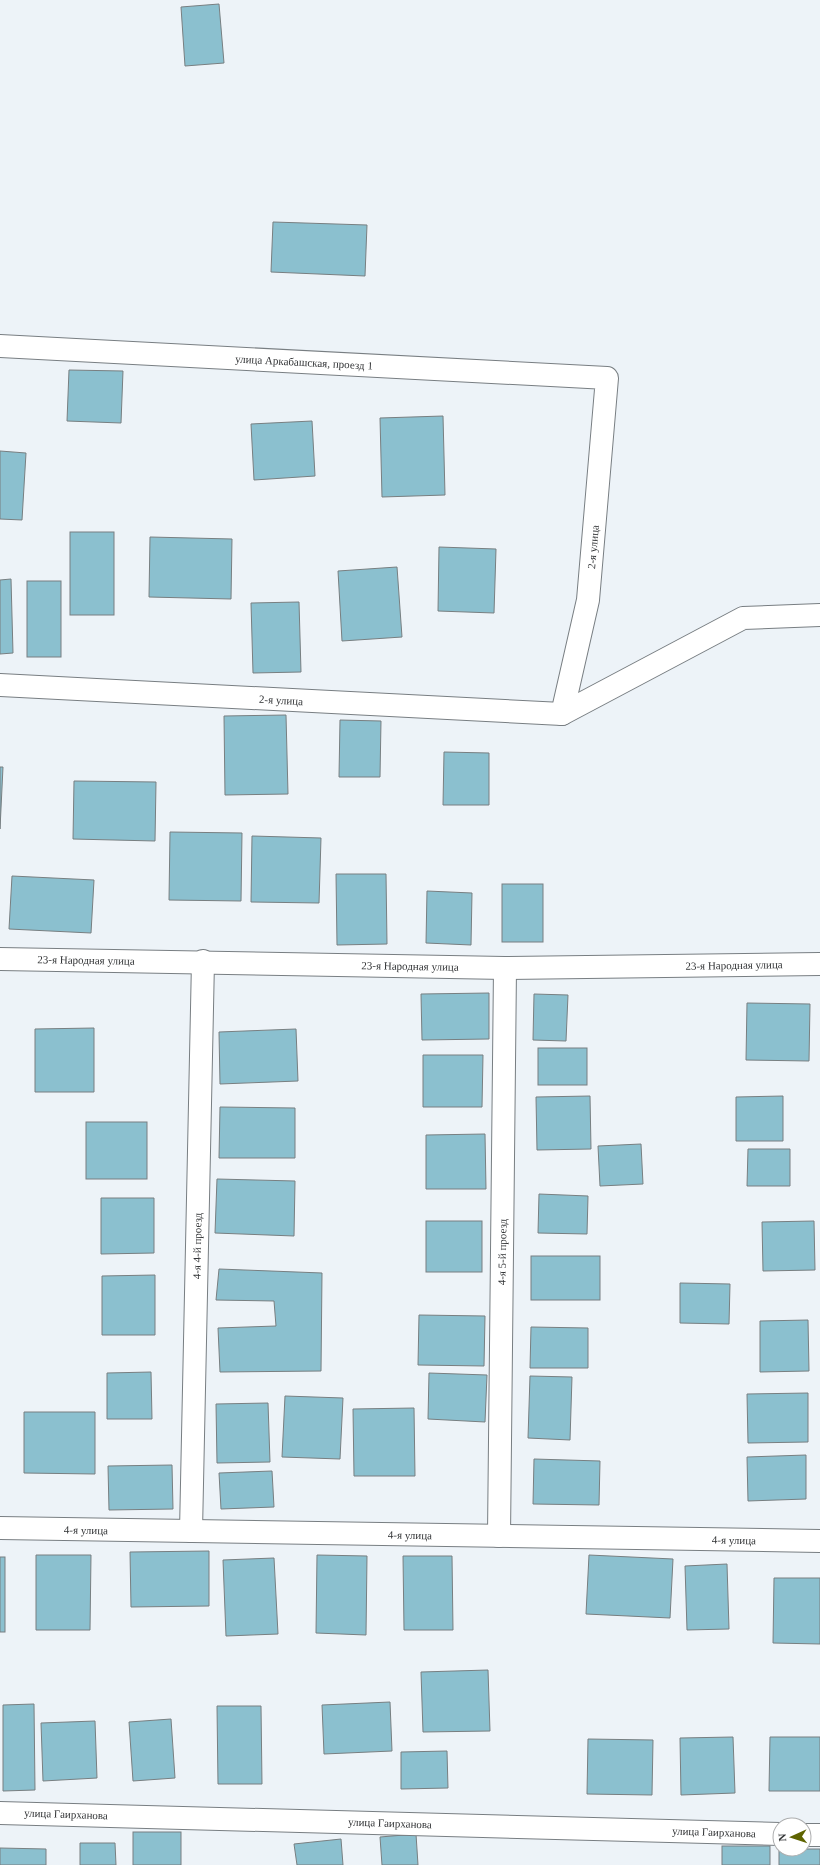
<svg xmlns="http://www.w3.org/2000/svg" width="820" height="1865" font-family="Georgia,serif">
  <rect width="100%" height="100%" fill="#edf3f8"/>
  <g fill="#8bc0cf" stroke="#787f81">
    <polygon points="219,4 224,63 185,66 181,7"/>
    <polygon points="273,222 367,225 365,276 271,272"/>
    <polygon points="69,370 123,371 121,423 67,421"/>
    <polygon points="443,416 445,495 382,497 380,418"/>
    <polygon points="312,421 315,476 254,480 251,424"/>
    <polygon points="0,451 26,453 22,520 0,519"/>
    <rect x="70" y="532" width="44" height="83"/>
    <polygon points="150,537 232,539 231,599 149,597"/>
    <polygon points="439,547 496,549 494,613 438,611"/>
    <polygon points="397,567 402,637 342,641 338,571"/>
    <polygon points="11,579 13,653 0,654 0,580"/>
    <rect x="27" y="581" width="34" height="76"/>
    <polygon points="299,602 301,672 253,673 251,603"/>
    <polygon points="286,715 288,794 225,795 224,716"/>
    <polygon points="340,720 381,721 380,777 339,777"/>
    <polygon points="444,752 489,753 489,805 443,805"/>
    <polygon points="0,767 3,767 0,829"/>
    <polygon points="74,781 156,782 155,841 73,839"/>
    <polygon points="170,832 242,833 241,901 169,900"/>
    <polygon points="252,836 321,838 319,903 251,902"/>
    <polygon points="336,874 386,874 387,944 337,945"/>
    <polygon points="12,876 94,880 91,933 9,929"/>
    <rect x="502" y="884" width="41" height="58"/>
    <polygon points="427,891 472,893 471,945 426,943"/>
    <polygon points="489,993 489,1039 422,1040 421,994"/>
    <polygon points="534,994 568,995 566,1041 533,1040"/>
    <polygon points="747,1003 810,1004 809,1061 746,1060"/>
    <polygon points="94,1028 94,1092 35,1092 35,1029"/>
    <polygon points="296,1029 298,1081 220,1084 219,1032"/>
    <rect x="538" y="1048" width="49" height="37"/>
    <polygon points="423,1055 483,1055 482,1107 423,1107"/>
    <polygon points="590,1096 591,1149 537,1150 536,1097"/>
    <polygon points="783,1096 783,1141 736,1141 736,1097"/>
    <polygon points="220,1107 295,1108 295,1158 219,1158"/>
    <rect x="86" y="1122" width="61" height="57"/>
    <polygon points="485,1134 486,1189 426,1189 426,1135"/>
    <polygon points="641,1144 643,1184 600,1186 598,1146"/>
    <polygon points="748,1149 790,1149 790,1186 747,1186"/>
    <polygon points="217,1179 295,1181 294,1236 215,1233"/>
    <polygon points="539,1194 588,1196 587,1234 538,1233"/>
    <polygon points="101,1198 154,1198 154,1253 101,1254"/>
    <rect x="426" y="1221" width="56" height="51"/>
    <polygon points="814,1221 815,1270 763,1271 762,1222"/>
    <rect x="531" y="1256" width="69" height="44"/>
    <polygon points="219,1269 322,1273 321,1371 220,1372 218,1328 276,1326 274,1301 216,1300"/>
    <polygon points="155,1275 155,1335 102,1335 102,1276"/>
    <polygon points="680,1283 730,1284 729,1324 680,1323"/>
    <polygon points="419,1315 485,1316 484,1366 418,1365"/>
    <polygon points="808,1320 809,1371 760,1372 760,1321"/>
    <polygon points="531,1327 588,1328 588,1368 530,1368"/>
    <polygon points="151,1372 152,1419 107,1419 107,1373"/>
    <polygon points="429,1373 487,1375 485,1422 428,1419"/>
    <polygon points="530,1376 572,1377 570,1440 528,1438"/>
    <polygon points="808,1393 808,1442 748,1443 747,1394"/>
    <polygon points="285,1396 343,1398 340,1459 282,1457"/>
    <polygon points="268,1403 270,1462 217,1463 216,1404"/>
    <polygon points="414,1408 415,1476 354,1476 353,1409"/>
    <polygon points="24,1412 95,1412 95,1474 24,1473"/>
    <polygon points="806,1455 806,1499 748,1501 747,1457"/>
    <polygon points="534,1459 600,1461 599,1505 533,1504"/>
    <polygon points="172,1465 173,1509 109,1510 108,1466"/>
    <polygon points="272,1471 274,1507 221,1509 219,1473"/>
    <polygon points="209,1551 209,1606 131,1607 130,1552"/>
    <polygon points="36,1555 91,1555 90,1630 36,1630"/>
    <polygon points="317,1555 367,1556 366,1635 316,1633"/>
    <polygon points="589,1555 673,1559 670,1618 586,1614"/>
    <polygon points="403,1556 452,1556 453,1630 404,1630"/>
    <rect x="0" y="1557" width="5" height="75"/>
    <polygon points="274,1558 278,1634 226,1636 223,1560"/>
    <polygon points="727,1564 729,1629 687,1630 685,1566"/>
    <polygon points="774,1578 820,1578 820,1644 773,1643"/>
    <polygon points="488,1670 490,1731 423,1732 421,1672"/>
    <polygon points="390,1702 392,1751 324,1754 322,1705"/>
    <polygon points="34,1704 35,1790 3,1791 3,1705"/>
    <polygon points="217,1706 261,1706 262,1784 218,1784"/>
    <polygon points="171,1719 175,1778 133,1781 129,1722"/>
    <polygon points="95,1721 97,1778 43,1781 41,1723"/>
    <polygon points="733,1737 735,1793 681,1795 680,1738"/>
    <polygon points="770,1737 820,1737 820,1791 769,1791"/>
    <polygon points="588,1739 653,1740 652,1795 587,1794"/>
    <polygon points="447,1751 448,1788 401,1789 401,1752"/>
    <rect x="133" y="1832" width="48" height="33"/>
    <polygon points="416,1834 418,1865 382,1865 380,1837"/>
    <polygon points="341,1839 343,1865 297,1865 294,1844"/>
    <polygon points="80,1843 115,1843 116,1865 80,1865"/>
    <rect x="722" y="1846" width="48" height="19"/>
    <polygon points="0,1848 46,1849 46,1865 0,1865"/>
    <rect x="779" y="1849" width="41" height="16"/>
  </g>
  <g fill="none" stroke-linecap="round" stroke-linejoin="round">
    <g stroke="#787e82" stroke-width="24">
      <g id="street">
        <polyline points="0,346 607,378 588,600 562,714"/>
        <polyline points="0,685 562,714 743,618 820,615"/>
        <polyline points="0,959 505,968 820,964"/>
        <polyline points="0,1528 820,1541"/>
        <polyline points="191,1531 203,961"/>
        <polyline points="499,1536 505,968"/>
        <polyline points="0,1813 780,1834"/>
        <polyline points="804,1835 820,1835"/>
      </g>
    </g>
    <use href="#street" stroke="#fff" stroke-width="22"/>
  </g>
  <g text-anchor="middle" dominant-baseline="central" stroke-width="3" stroke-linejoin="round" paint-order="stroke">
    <g font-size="11" fill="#323436" stroke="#fff">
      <text transform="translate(304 362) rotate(3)">улица Аркабашская, проезд 1</text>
      <text transform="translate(593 547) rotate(-85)">2-я улица</text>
      <text transform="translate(281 700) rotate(3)">2-я улица</text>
      <text transform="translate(86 960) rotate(1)">23-я Народная улица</text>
      <text transform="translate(734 965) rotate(-1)">23-я Народная улица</text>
      <text transform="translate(410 966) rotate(1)">23-я Народная улица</text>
      <text transform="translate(197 1246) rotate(-89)">4-я 4-й проезд</text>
      <text transform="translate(502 1252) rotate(-89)">4-я 5-й проезд</text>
      <text transform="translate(86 1530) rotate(1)">4-я улица</text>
      <text transform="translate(410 1535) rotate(1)">4-я улица</text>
      <text transform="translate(734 1540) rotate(1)">4-я улица</text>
      <text transform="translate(66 1814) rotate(2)">улица Гаирханова</text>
      <text transform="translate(390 1823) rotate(2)">улица Гаирханова</text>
      <text transform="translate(714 1832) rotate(2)">улица Гаирханова</text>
    </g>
  </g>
  <g transform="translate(792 1837) rotate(267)"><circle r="19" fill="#ffffff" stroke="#adaeaf"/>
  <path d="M0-3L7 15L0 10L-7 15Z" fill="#5e6401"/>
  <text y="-6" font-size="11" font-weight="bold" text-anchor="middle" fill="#323436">N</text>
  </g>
</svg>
